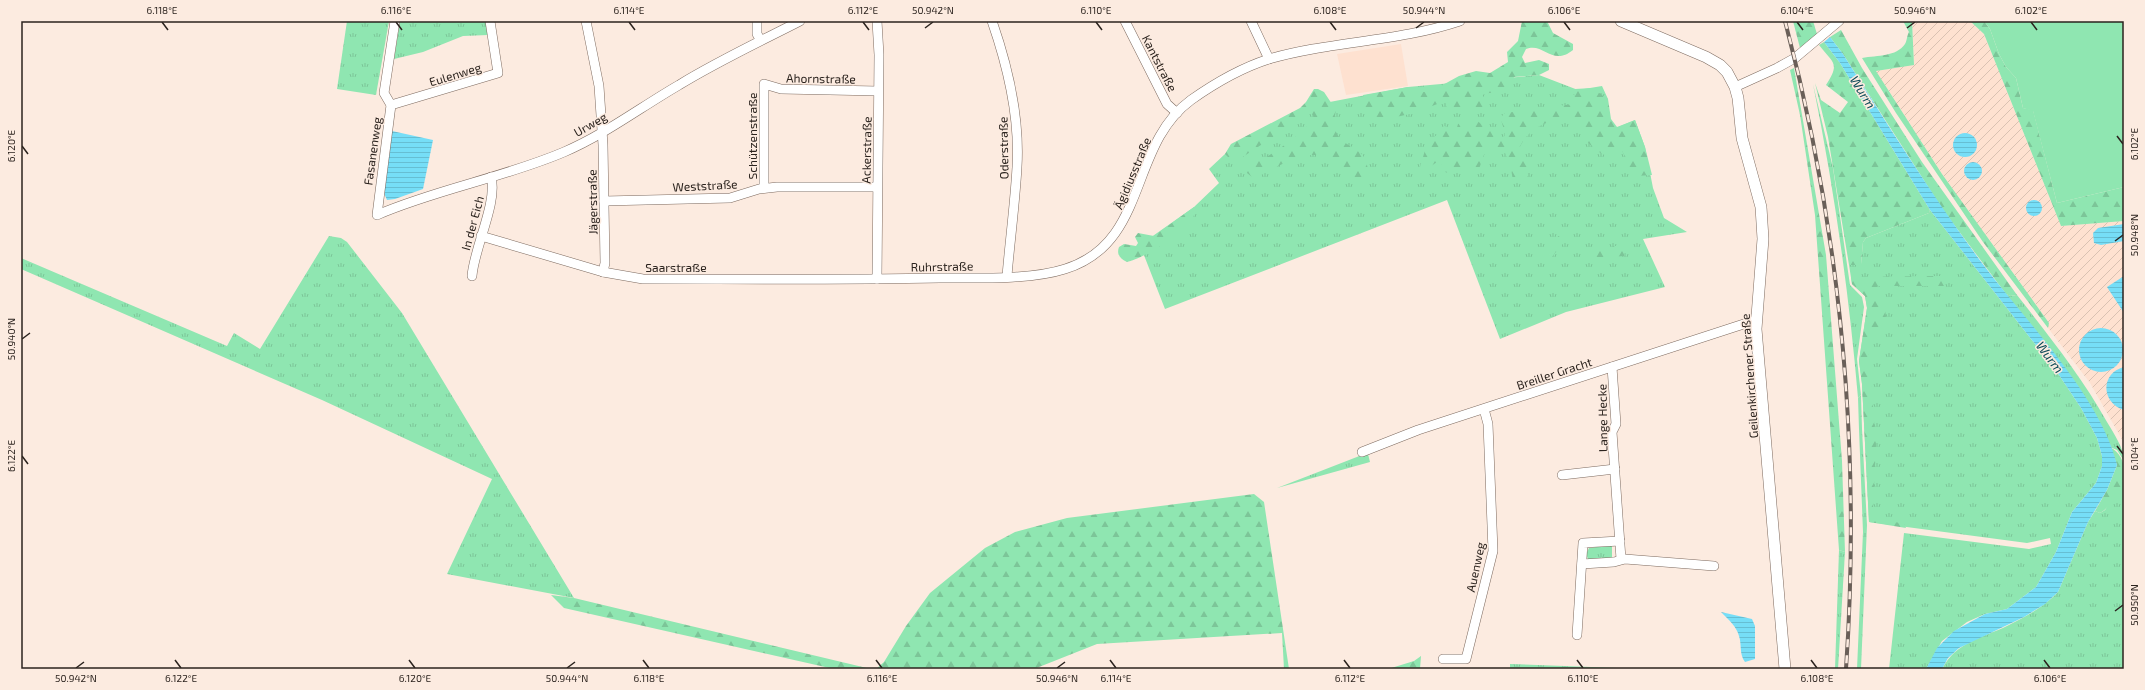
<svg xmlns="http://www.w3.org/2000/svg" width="2145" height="690" font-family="'Exo 2',sans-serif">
  <defs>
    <pattern id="industrial-furrows" width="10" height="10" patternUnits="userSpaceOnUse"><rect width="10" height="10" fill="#fee1d0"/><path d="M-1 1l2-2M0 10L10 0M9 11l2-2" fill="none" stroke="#dac1b2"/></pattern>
    <pattern id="grass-tufts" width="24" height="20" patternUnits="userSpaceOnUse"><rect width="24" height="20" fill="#8fe6b1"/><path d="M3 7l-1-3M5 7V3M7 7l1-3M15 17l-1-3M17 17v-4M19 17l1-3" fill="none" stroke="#7cc598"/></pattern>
    <pattern id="forest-firs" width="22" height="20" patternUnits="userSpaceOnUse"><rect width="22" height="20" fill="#8fe6b1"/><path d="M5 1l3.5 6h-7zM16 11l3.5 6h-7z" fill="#7cc598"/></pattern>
    <pattern id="water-rules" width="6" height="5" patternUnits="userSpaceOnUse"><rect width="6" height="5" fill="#76def7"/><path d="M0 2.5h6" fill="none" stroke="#66bed3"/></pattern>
  </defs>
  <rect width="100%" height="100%" fill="#fcebe0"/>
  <polygon fill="url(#industrial-furrows)" points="1912,21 1970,21 1984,34 2061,226 2124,221 2124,443 2090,383 2048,328 2049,323 1942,174 1876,71 1914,64"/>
  <polygon fill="#fee1d0" points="1401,44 1408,86 1346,95 1337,54"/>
  <g fill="url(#grass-tufts)">
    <polygon points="347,21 389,21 376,95 337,89"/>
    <polygon points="400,21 486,21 488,35 463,36 423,52 394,59"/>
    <polygon points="1539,75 1578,90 1602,86 1608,99 1597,106 1609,131 1635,120 1645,147 1653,188 1664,218 1687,232 1643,239 1665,287 1566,312 1500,339 1447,200 1165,309 1140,245 1194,207 1219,183 1209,169 1225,154 1314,105 1408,87"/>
    <path d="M1813,84L1833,168L1850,285L1862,297L1864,307L1857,359L1861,395L1858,398C1849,292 1834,188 1813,84Z"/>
    <polygon points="1930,210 2057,372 2081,408 2097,438 2102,456 2102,466 2096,483 2072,512 2056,552 2036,587 2007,609 1985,614 1967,622 1942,641 1926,669 1889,669 1904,533 2029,549 2051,544 2050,538 2027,543 1869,522 1862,384 1859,361 1867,308 1865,296 1852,284 1849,265 1861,264 1863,242 1866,238 1929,213"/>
    <polygon points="329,236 341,238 347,242 402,313 574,598 447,574 492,479 322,400 21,269 21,258 227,346 234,333 260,349"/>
    <path d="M2006,294L2010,296L2017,295C2049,336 2082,377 2107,422C2114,434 2124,448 2124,461L2117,450L2110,447L2099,423L2083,394Z"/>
    <polygon points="1859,429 1862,429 1867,525 1861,669 1857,669 1863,532"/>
    <polygon points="1368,454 1370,462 1277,488 1362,455"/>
    <path d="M2124,479V669H1942C1956,642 1982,638 2007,626C2025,617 2044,607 2058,592L2088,522L2095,511L2100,513L2105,510Z"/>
    <polygon points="1612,545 1612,558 1603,560 1601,557 1601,560 1588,559 1586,554 1589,548"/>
    <polygon points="1839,550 1845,552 1838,669 1835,669"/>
    <polygon points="1510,664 1618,668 1510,669"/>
  </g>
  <g fill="url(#forest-firs)">
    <path d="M1522,21H1547L1553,33L1573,44V50C1552,67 1544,42 1526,49L1522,57L1525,63L1539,60L1549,64V70L1539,75L1514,77L1510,89C1501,94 1492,91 1482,95L1486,100L1482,109L1449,113L1445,101L1414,113L1378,121H1373L1366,114L1363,95L1408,87L1416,92H1430L1459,76L1476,71L1490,73L1508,62L1507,52L1518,41Z"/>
    <polygon points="1793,21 1813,21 1817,34 1800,48"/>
    <path d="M1903,21H1912L1914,65L1876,71L1942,174L2049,323L2048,328L1983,242L1896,113L1862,58C1878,55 1896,57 1905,44C1907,41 1907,35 1909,32Z"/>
    <polygon points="1970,21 1984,21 1990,29 1999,54 2006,67 2016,78 2023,108 2033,110 2057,203 2124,187 2124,221 2061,226 1984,34"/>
    <polygon points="1841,30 1862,68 1922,162 2017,295 2010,296 2006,294 1943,210 1843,54 1830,37"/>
    <path d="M1824,42L1840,63L1930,210L1929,213L1866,238L1863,242L1861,265H1849L1828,137L1815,83L1821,100L1840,113L1848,102L1826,85C1840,63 1834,64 1819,45Z"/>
    <polygon points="1794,68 1826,255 1842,461 1845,552 1839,550 1815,215 1800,115 1790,70"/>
    <path d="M1592,88L1608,99L1611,119L1617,127L1635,120L1645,147L1652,175L1636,176C1625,168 1628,158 1620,148L1605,155C1596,152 1584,140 1580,131C1578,124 1579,124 1574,118C1551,118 1528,127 1519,149L1527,163V177L1519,182L1513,181L1510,162L1504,151L1491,147L1486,149L1479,169L1450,174L1443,171L1441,164L1437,162L1425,170L1420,167L1426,147L1444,126L1456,131L1458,124L1468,119L1476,120L1500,138L1505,136C1505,128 1501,124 1501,117L1505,113L1573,104L1575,89Z"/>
    <path d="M1314,89H1318L1324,92L1336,110C1326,155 1368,137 1368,173C1353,194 1341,163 1328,155H1312L1296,157L1257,177H1252L1247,173L1245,168L1247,163C1254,160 1261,159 1268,156C1285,146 1300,134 1314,119L1313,115L1310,113L1238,160L1233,162L1225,154L1231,144L1300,108L1306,102Z"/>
    <path d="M1194,207C1202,226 1142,259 1127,262C1121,259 1116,255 1119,247L1124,244L1136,246L1138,243L1135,237L1138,233L1154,236Z"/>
    <path d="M1560,235L1568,237L1551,258L1547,255C1548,246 1553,240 1560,235Z"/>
    <polygon points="1626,243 1624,256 1597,258 1594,252"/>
    <polygon points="1945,276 1946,282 1944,286 1877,286 1884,305 1886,316 1884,325 1872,334 1868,346 1876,445 1873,508 1874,517 1880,521 1904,523 1906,528 1869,522 1862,384 1859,361 1867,308 1865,296 1852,284 1851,277"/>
    <polygon points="1861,395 1862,429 1859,429 1858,398"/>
    <path d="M2110,447C2136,461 2122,500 2100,513L2095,511L2107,490L2117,465Z"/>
    <polygon points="1254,494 1264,502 1289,669 1284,669 1282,633 1097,644 1034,669 876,669 884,662 906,626 930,593 985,548 1015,532 1067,518"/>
    <polygon points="551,595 574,598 871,669 834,669 564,608"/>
    <polygon points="1421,656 1420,669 1388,669 1414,661"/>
  </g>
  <polygon fill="#8fe6b1" points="1984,21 2124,21 2124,187 2057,203 2033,111 2023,108 2016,78 2006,67 1999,54 1990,29"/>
  <g fill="url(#water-rules)">
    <path d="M1830,37L1843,54C1888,125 1932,196 1982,263C2024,319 2101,397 2117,465L2107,490L2088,522L2058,592L2045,604L2024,617L1959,648L1948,658L1942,669H1926L1937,648L1954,631L1985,614L2007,609L2036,587L2056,552L2072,512L2096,483L2102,466V456L2097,438L2081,408L2057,372L1930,210L1840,63L1824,42Z"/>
    <polygon points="392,131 433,140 423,189 395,199 387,200 383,191"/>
    <circle cx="1965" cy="145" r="12"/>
    <circle cx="1973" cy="171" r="9"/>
    <circle cx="2034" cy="208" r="8"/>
    <polygon points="2124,224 2124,241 2101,245 2094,243 2093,233 2098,228"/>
    <polygon points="2124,276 2124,313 2107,287"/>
    <circle cx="2101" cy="350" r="22"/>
    <path d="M2124,367V410C2101,403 2100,373 2124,367Z"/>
    <path d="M1721,612L1752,619L1755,626V659L1745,662C1739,654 1742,645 1739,636C1737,627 1728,619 1721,612Z"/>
  </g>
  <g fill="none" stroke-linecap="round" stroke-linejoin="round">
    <g stroke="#7d6a5f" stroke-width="10">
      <g id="minor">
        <path d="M395,21L384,93L391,105L377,215C437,189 503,178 564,152C604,135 641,107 679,85C718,61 759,42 800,21"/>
        <polyline points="586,21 599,86 603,145 605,263 603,272"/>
        <polyline points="757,21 757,34 760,39"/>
        <polyline points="877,21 879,55 877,279"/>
        <path d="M992,21C1008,67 1020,118 1017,167C1015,203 1010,240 1007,276"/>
        <polyline points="1125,21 1167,104 1177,113"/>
        <polyline points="1251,21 1269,59"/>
        <polyline points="1735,87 1777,68 1795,58 1839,21"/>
        <polyline points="391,105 498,73 490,21"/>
        <polyline points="764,188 764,84 781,89 878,91"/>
        <polyline points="604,201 730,198 759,189 777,187 877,187"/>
        <path d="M481,236L603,272L643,279C742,279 841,280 940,278C976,278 1031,280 1065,269C1149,243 1128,146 1191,100C1215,83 1241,68 1269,59C1331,41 1398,42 1460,21"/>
        <path d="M472,276C474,248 498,202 491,177"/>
        <polyline points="1612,367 1616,424 1612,432 1621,559"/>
        <polyline points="1362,452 1418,430 1756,320"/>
        <polyline points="1562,475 1615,469"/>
        <polyline points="1582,564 1614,562 1625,559 1714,566"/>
        <polyline points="1577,635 1583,543 1620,541"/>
        <polyline points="1443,659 1466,659 1493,551 1488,424 1484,409"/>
      </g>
    </g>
    <g stroke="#7d6a5f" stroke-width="12">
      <polyline id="major" points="1621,21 1706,57 1720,65 1727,72 1735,87 1738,98 1742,138 1761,207 1763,239 1756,329 1785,669"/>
    </g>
    <use href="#minor" stroke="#fff" stroke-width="9"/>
    <use href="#major" stroke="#fff" stroke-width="11"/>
    <g stroke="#6a5f58" stroke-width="4">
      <path id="rail" d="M1785,21C1841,232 1861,451 1846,669"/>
    </g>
    <use href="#rail" stroke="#fcebe0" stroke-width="2.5" stroke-dasharray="8" stroke-linecap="butt"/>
  </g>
  <path fill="none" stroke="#2b231e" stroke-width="1.5" d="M162,22L168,30M396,22L402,30M629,22L635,30M863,22L869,30M1096,22L1102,30M1330,22L1336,30M1564,22L1570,30M1797,22L1803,30M2031,22L2037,30M925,28L933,22M1416,28L1424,22M1907,28L1915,22M2117,136L2123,144M22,146L28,154M2115,241L2123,235M22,339L30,333M2117,446L2123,454M22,456L28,464M2115,611L2123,605M175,660L181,668M409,660L415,668M643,660L649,668M876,660L882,668M1110,660L1116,668M1344,660L1350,668M1577,660L1583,668M1811,660L1817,668M2044,660L2050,668M76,668L84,662M567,668L575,662M1057,668L1065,662"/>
  <g text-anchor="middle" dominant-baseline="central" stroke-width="3" stroke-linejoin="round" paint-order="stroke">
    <g font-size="12" fill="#2b231e" stroke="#fcebe0">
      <text transform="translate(1160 63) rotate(63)">Kantstraße</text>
      <text transform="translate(455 74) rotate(-17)">Eulenweg</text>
      <text transform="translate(821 78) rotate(1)">Ahornstraße</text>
      <text transform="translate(590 124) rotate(-30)">Urweg</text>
      <text transform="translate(752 136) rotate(-90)">Schützenstraße</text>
      <text transform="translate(1003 148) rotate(-91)">Oderstraße</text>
      <text transform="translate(866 150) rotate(-89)">Ackerstraße</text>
      <text transform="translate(372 151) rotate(-82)">Fasanenweg</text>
      <text transform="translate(1132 173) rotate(-67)">Ägidiusstraße</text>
      <text transform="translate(705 185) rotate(-3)">Weststraße</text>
      <text transform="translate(592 202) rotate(-91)">Jägerstraße</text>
      <text transform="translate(472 223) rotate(-75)">In der Eich</text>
      <text transform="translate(942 266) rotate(-1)">Ruhrstraße</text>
      <text x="676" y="267">Saarstraße</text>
      <text transform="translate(1554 373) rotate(-18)">Breiller Gracht</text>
      <text transform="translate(1749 376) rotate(-94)">Geilenkirchener Straße</text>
      <text transform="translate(1602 418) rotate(-91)">Lange Hecke</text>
      <text transform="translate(1475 567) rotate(-78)">Auenweg</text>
    </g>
    <g font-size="13" font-style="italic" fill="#0d4c59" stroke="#fcebe0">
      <text transform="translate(1863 92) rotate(58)">Wurm</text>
      <text transform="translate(2050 357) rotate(53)">Wurm</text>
    </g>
  </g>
  <rect width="2145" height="690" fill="none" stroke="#fcebe0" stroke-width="44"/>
  <rect x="22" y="22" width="2101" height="646" fill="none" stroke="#2b231e" stroke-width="1.5"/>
  <g font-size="10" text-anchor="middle" fill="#2b231e">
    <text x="162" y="14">6.118°E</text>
    <text x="396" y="14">6.116°E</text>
    <text x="629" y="14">6.114°E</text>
    <text x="863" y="14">6.112°E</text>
    <text x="933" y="14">50.942°N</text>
    <text x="1096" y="14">6.110°E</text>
    <text x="1330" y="14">6.108°E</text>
    <text x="1424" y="14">50.944°N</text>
    <text x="1564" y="14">6.106°E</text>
    <text x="1797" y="14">6.104°E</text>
    <text x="1915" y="14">50.946°N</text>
    <text x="2031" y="14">6.102°E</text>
    <text transform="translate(2134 144) rotate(-90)" y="4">6.102°E</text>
    <text transform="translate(11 146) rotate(-90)" y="4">6.120°E</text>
    <text transform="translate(2134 235) rotate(-90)" y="4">50.948°N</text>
    <text transform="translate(11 339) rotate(-90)" y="4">50.940°N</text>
    <text transform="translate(2134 454) rotate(-90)" y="4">6.104°E</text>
    <text transform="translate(11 456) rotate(-90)" y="4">6.122°E</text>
    <text transform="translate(2134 605) rotate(-90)" y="4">50.950°N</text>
    <text x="76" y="682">50.942°N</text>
    <text x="181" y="682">6.122°E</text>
    <text x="415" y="682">6.120°E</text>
    <text x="567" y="682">50.944°N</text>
    <text x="649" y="682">6.118°E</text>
    <text x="882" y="682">6.116°E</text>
    <text x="1057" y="682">50.946°N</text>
    <text x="1116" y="682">6.114°E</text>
    <text x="1350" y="682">6.112°E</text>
    <text x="1583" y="682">6.110°E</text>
    <text x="1817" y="682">6.108°E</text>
    <text x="2050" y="682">6.106°E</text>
  </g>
</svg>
